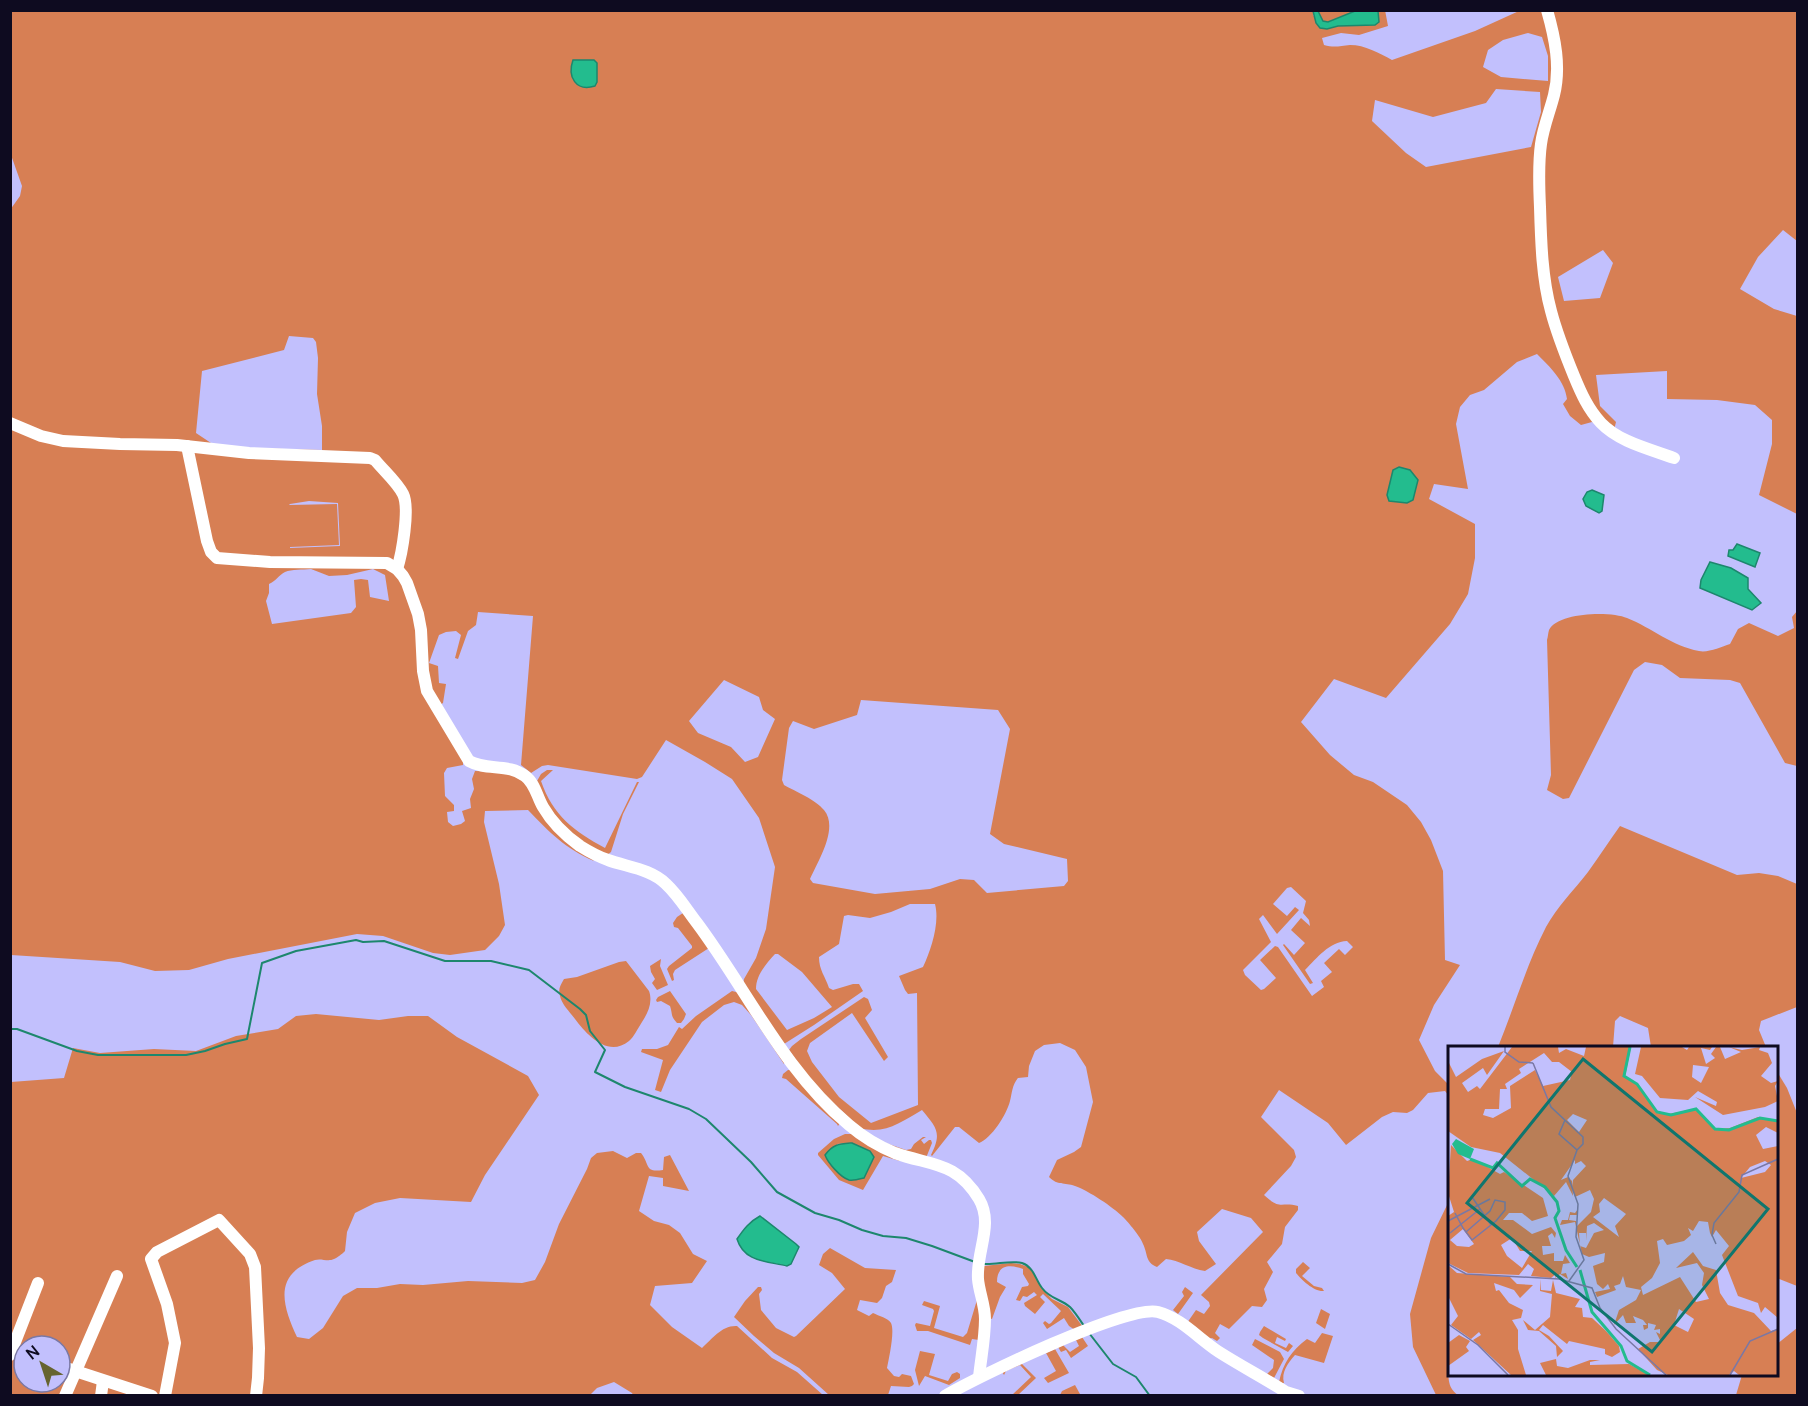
<svg xmlns="http://www.w3.org/2000/svg" width="1808" height="1406" font-family="Manrope,sans-serif">
  <rect width="100%" height="100%" fill="#c2c0fd"/>
  <g fill="#d77f54" fill-rule="evenodd">
    <path d="M1313,10V15L1327,29L1338,26L1375,25L1379,15L1378,11L1385,10L1388,26L1359,35L1341,33L1322,38L1324,45C1334,48 1340,46 1350,45C1365,45 1379,53 1392,60L1475,31L1519,11H1797V241L1783,230L1758,257L1740,289L1774,309L1797,316V514L1759,495L1772,444V420L1755,405L1717,400L1667,399V371L1596,375L1600,406L1616,422L1614,430L1592,422L1581,425L1570,416L1563,404L1567,399C1565,381 1550,367 1537,354L1517,362L1484,390L1470,395L1460,407L1456,424L1468,489L1434,484L1429,499L1475,524V558L1468,594L1450,624L1386,698L1334,679L1301,722L1330,755L1354,775L1373,782L1407,805L1421,822L1431,840L1443,871L1445,960L1460,965L1434,1005L1419,1040L1435,1071L1449,1085V1096L1445,1091L1428,1093L1413,1110L1407,1113L1393,1112L1382,1117L1346,1145L1328,1123L1279,1090L1261,1117L1294,1150L1296,1157L1291,1166L1264,1195C1281,1211 1281,1201 1298,1206V1210L1285,1227L1282,1244L1267,1262L1273,1272L1264,1289L1267,1300L1262,1307L1252,1306L1229,1329L1220,1324L1215,1333L1220,1338L1217,1341L1212,1338L1208,1339L1187,1323L1196,1310L1204,1314L1210,1306L1209,1302L1201,1295L1263,1232L1251,1218L1222,1209L1197,1232L1199,1241L1216,1264L1205,1271C1191,1269 1179,1260 1166,1259L1157,1267C1145,1262 1148,1254 1143,1244C1141,1237 1128,1222 1123,1217C1113,1207 1089,1191 1075,1186C1064,1182 1058,1186 1049,1177L1057,1160L1074,1152L1081,1147L1093,1102L1086,1067L1075,1050L1060,1043L1044,1045L1035,1051L1029,1066L1028,1077L1018,1078C1012,1085 1012,1093 1010,1101C1007,1114 991,1139 979,1143L959,1127H955L932,1156L931,1155C942,1133 937,1128 922,1110C901,1122 885,1135 860,1128L812,1083L789,1050L792,1046L801,1039L864,997L868,999L872,1010L865,1018L888,1057L884,1061L852,1013L810,1043L807,1051L812,1062L839,1097L871,1123L918,1105L917,993L908,994L905,990L899,976L923,967C931,950 940,923 935,904H910L891,912L870,918L848,915L844,916L839,944L819,957C819,970 825,976 829,988L833,990L853,984H859L863,991L814,1025L784,1044L743,984L744,979L756,958L766,929L775,867L759,818L732,779L705,762L666,740L642,777L637,779L548,765L542,766L531,773L521,765L533,616L478,612L476,625L468,631L458,659L455,658L461,635L456,631L446,632L439,635L429,663L438,666L439,683L446,684L443,703L440,705L463,761V765L447,768L444,773L445,796L454,805V811L447,812L448,822L453,826L461,824L465,821L462,811L471,808L470,799L474,789L472,779L475,771L505,772L522,778L594,861C566,849 549,832 528,810L485,811L484,822L499,884L505,925L499,936L485,950L450,955L433,953L383,936L357,934L228,959L189,970L155,971L120,962L11,955L10,210L20,196L22,186L11,155V11ZM1528,33L1542,37L1548,56V81L1501,77L1483,67L1488,50L1503,40ZM1496,89L1540,92L1541,112L1531,147L1426,167L1406,153L1372,121L1375,100L1433,117L1486,103ZM1603,250L1613,263L1600,298L1564,301L1558,277ZM289,336L313,338L316,342L318,358L317,394L322,426V450L242,448L214,445L196,433L202,371L284,350ZM309,501L338,503L340,546L290,548V547L339,545L337,504L289,505L290,504ZM311,569L329,576L347,575L373,569L385,575L389,601L370,597L368,580L361,579L354,580L356,607L351,613L272,624L266,601L269,593V584C276,581 279,575 285,572C292,569 302,570 311,569ZM724,680L759,697L763,710L775,719L758,757L745,762L731,747L698,733L689,721ZM861,700L998,710L1010,729L990,834L1004,844L1067,859L1068,881L1064,886L987,893L974,880L960,879L930,889L875,894L813,883L810,879C818,861 839,828 824,810C816,800 795,791 784,785L782,780L789,728L793,721L814,729L857,715ZM1291,887L1306,901L1303,913L1309,920L1310,926L1301,918L1291,930L1305,943L1294,955L1284,944L1283,945L1310,984L1313,983L1305,970C1317,958 1329,942 1347,941L1353,947L1345,955L1339,949L1324,963L1332,972L1321,981L1324,987L1312,996L1278,947L1275,946L1260,960L1276,978L1264,989L1261,990L1245,975L1243,970L1271,942L1259,919L1263,915L1277,934L1299,910L1295,907L1287,916L1273,904L1287,888ZM775,954H778L802,972L832,1007L814,1018L787,1030L756,989C756,975 766,964 775,954Z"/>
    <polygon points="1318,11 1355,11 1328,22 1323,21"/>
    <path d="M1797,611V766L1785,763L1740,683L1730,680L1680,678L1662,665L1645,662L1634,670L1569,798L1563,799L1547,790L1551,775L1547,640C1548,637 1548,633 1549,630C1558,612 1611,611 1627,618C1652,628 1672,646 1699,651C1708,653 1721,647 1730,644L1738,629L1749,623L1778,636L1794,628L1792,617Z"/>
    <path d="M547,770H553L541,781C553,816 574,831 605,848L637,782H639L623,814L611,852L607,855C584,848 562,826 549,807C543,799 540,789 537,781L541,774Z"/>
    <path d="M1620,826L1737,875L1759,873L1778,876L1797,884V1007L1761,1021L1759,1030L1766,1047H1651L1648,1028L1620,1016L1615,1021L1613,1047H1498C1514,1008 1526,966 1546,927C1557,907 1574,890 1588,872C1599,857 1609,841 1620,826Z"/>
    <polygon points="683,913 709,948 675,970 673,974 674,980 672,981 667,969 669,966 692,948 692,946 678,928 674,927 673,923 677,917"/>
    <polygon points="661,959 660,966 668,985 657,990 652,983 655,979 651,972 650,966"/>
    <path d="M626,961L649,991C653,1002 648,1013 642,1022C638,1028 634,1037 629,1041C608,1058 587,1035 575,1019C570,1012 562,1005 560,996C558,989 560,986 564,979L577,977L619,962Z"/>
    <path d="M670,991L686,1014L684,1019L681,1023H677C670,1015 673,1015 670,1006L661,1001L657,1002L656,1000L658,997Z"/>
    <polygon points="732,991 740,993 785,1060 784,1064 751,1015 742,1005 734,1002 724,1005 702,1022 670,1070 661,1092 655,1090 663,1060 641,1052 642,1049 657,1049 668,1045 679,1027 682,1029 696,1016"/>
    <path d="M316,1014L379,1020L408,1016H428L457,1037L528,1076L539,1095L485,1175L471,1202L400,1198L375,1203L355,1213L347,1232L345,1251C342,1254 337,1258 334,1259C328,1262 321,1258 315,1260C273,1274 282,1305 297,1337L309,1339L323,1328L343,1296L357,1288H377L400,1284L423,1285L468,1281L522,1283L535,1280L545,1262L559,1224L587,1169L591,1158L597,1153L613,1151L627,1158L636,1153H641C650,1164 644,1173 663,1170L664,1157L670,1155L689,1191L663,1186V1178L649,1176L639,1211L654,1221L669,1225L680,1233L693,1254L707,1261L692,1283L655,1286L650,1305L672,1327L702,1348C712,1339 722,1325 737,1326L772,1358L797,1372L823,1395H633L632,1393L614,1382L597,1388L589,1396H11V1082L64,1078L73,1048L100,1053L154,1049L196,1051L236,1036L278,1029L296,1016ZM24,1346H60V1382H24Z"/>
    <polygon points="788,1070 791,1070 840,1123 838,1126 837,1124 786,1079 782,1078 783,1074"/>
    <polygon points="1776,1070 1787,1088 1797,1113 1797,1286 1777,1278"/>
    <path d="M845,1134H852L898,1158L900,1161L883,1156L863,1190L839,1180L818,1155V1153L834,1139ZM851,1143L870,1151L874,1157L864,1178L837,1144Z"/>
    <polygon points="923,1137 926,1137 921,1140 924,1144 929,1140 931,1140 932,1143 926,1158 908,1153 880,1141 906,1150 911,1149 914,1144"/>
    <path d="M1449,1201L1450,1359L1448,1361C1449,1375 1446,1387 1458,1395H1436L1413,1347L1410,1314L1431,1238Z"/>
    <path d="M830,1248L865,1268L896,1270L892,1282L886,1286L882,1298L877,1303L860,1300L857,1310L869,1316L873,1313C879,1316 888,1318 891,1323C895,1331 889,1358 887,1368L894,1376L899,1377L902,1374L911,1376L914,1384L912,1386L909,1387L891,1386L888,1395L843,1396L841,1394L839,1395H829L799,1368L774,1353L754,1336L734,1317L745,1301L758,1287H761L762,1290L759,1294L761,1310L776,1328L794,1337L796,1336L845,1289L832,1273L819,1265L823,1254Z"/>
    <path d="M1303,1262L1310,1268L1302,1276L1314,1286L1322,1288L1324,1291C1314,1292 1302,1280 1296,1273V1269Z"/>
    <path d="M1011,1263L1020,1264L1028,1267L1032,1271L1042,1289L1052,1299L1068,1307L1083,1327L1075,1330L1069,1326L1064,1318L1047,1329L1043,1323L1045,1321L1049,1324L1051,1323L1061,1311L1043,1294L1040,1297L1045,1302L1035,1314L1025,1306L1024,1303L1037,1295L1034,1292L1027,1297L1023,1296L1020,1301L1016,1300L1022,1287L1028,1286L1029,1284L1023,1274V1269C1009,1264 997,1265 997,1282L1006,1287L1000,1297L992,1319L989,1318L983,1287L984,1266Z"/>
    <polygon points="1185,1287 1193,1293 1178,1314 1173,1310 1184,1296 1182,1292"/>
    <polygon points="976,1297 981,1313 979,1340 972,1339 970,1345 928,1331 917,1331 915,1325 916,1323 930,1326 934,1311 933,1309 922,1305 924,1301 940,1306 934,1328 963,1337 967,1333 977,1300"/>
    <polygon points="1321,1309 1330,1314 1325,1329 1316,1323"/>
    <polygon points="1264,1326 1286,1339 1285,1341 1277,1337 1275,1343 1286,1348 1289,1343 1293,1346 1288,1352 1263,1338 1259,1335 1260,1332"/>
    <polygon points="1797,1328 1797,1395 1736,1395 1742,1375 1776,1374 1777,1344"/>
    <path d="M1322,1333L1333,1336L1324,1363L1295,1355C1288,1363 1281,1372 1284,1383H1281L1279,1382C1283,1363 1292,1350 1307,1339L1315,1343Z"/>
    <polygon points="1082,1337 1088,1346 1071,1358 1066,1350 1061,1352 1058,1347 1063,1345 1070,1352 1079,1346 1076,1340"/>
    <polygon points="1255,1339 1280,1352 1284,1359 1274,1378 1266,1375 1273,1368 1274,1360 1252,1345"/>
    <polygon points="1055,1349 1069,1373 1048,1383 1044,1378 1056,1371 1046,1353"/>
    <polygon points="920,1351 935,1354 929,1375 948,1381 952,1374 957,1372 960,1374 960,1378 949,1385 925,1376 919,1386 915,1370"/>
    <polygon points="1020,1362 1036,1378 1018,1395 1012,1395 1031,1377 1020,1365 1006,1371 1004,1375 1001,1370"/>
    <polygon points="1075,1385 1080,1394 1077,1395 1060,1395 1062,1391"/>
  </g>
  <g fill="#23bc8e" stroke="#1d876d" stroke-width="1.5">
    <polygon points="1313,11 1318,11 1323,21 1328,22 1355,11 1378,11 1379,22 1375,25 1338,26 1327,29 1320,28 1316,23"/>
    <path d="M573,60H594L597,63V82L595,86C576,92 567,77 573,60Z"/>
    <polygon points="1399,467 1410,470 1418,480 1413,500 1407,503 1389,501 1387,495 1393,470"/>
    <polygon points="1592,490 1604,495 1602,511 1599,513 1586,506 1583,499 1587,492"/>
    <polygon points="1737,544 1760,553 1755,567 1728,556 1729,550 1733,550"/>
    <polygon points="1710,562 1731,568 1748,578 1748,589 1761,603 1752,610 1700,588 1701,580"/>
    <path d="M852,1143L870,1151L874,1157L864,1178C860,1179 853,1181 849,1180C840,1177 828,1163 825,1155C833,1144 839,1144 852,1143Z"/>
    <path d="M760,1216L796,1244L799,1247L791,1264L787,1266C766,1261 744,1262 737,1239C744,1229 749,1222 760,1216Z"/>
  </g>
  <g fill="none" stroke-linecap="round" stroke-linejoin="round">
    <g stroke="#1d876d" stroke-width="2">
      <polyline points="10,1029 17,1029 77,1051 98,1055 186,1055 205,1051 225,1044 247,1039 262,963 296,951 356,940 363,942 384,941 445,961 491,961 529,970 580,1009 586,1015 590,1031 605,1050 595,1072 625,1087 689,1109 706,1119 751,1162 777,1192 815,1213 839,1220 862,1230 883,1236 906,1238 932,1246 975,1262"/>
      <path d="M984,1264C996,1265 1010,1260 1022,1263C1034,1267 1035,1279 1042,1288C1050,1299 1061,1299 1070,1307C1075,1312 1080,1320 1084,1326"/>
      <polyline points="1089,1333 1113,1364 1136,1377 1150,1396"/>
    </g>
    <g stroke="#fff" stroke-width="12">
      <path d="M1547,10C1555,38 1561,67 1554,95C1550,111 1543,128 1541,144C1538,165 1539,186 1540,207C1541,242 1542,278 1551,311C1557,334 1565,354 1574,376C1581,393 1588,409 1601,423C1619,442 1650,449 1674,458"/>
      <path d="M10,423L41,436L63,441L120,444L177,445L249,453L370,458L375,460C384,471 397,482 403,494C410,508 402,554 397,569"/>
      <path d="M187,446L207,541L211,552L217,558L270,562L387,563L397,569L403,576L407,583L418,614L421,630L423,671L427,691L469,761C486,771 509,763 525,776C535,783 537,797 543,807C551,821 566,836 580,846C588,851 599,857 608,860C627,867 651,869 666,884C678,895 687,910 697,923C747,990 784,1071 849,1125C863,1137 878,1146 895,1153C931,1166 956,1161 979,1199C994,1224 976,1252 978,1279C979,1292 985,1305 985,1319C985,1338 981,1358 979,1377"/>
      <polyline points="10,1355 38,1283"/>
      <polyline points="60,1366 152,1396"/>
      <polyline points="65,1396 117,1276"/>
      <polyline points="101,1396 103,1381"/>
      <polyline points="165,1396 175,1343 167,1304 151,1259 157,1252 219,1220 250,1254 255,1267 259,1348 258,1378 256,1396"/>
      <path d="M945,1396C977,1377 1128,1304 1158,1312C1181,1318 1199,1339 1219,1352C1241,1366 1264,1378 1286,1392L1299,1396"/>
    </g>
  </g>
  <g transform="translate(1448 1046)">
    <rect width="330" height="330" fill="#c2c0fd"/>
    <path d="M64,1H110L111,7L118,3L136,10L138,1H183L177,31L190,38L207,64L220,68L248,63L268,83L282,82L310,71L330,75V87L318,81L308,89L315,103L330,100V272L317,261L313,267L310,257L290,250L274,209L281,200L268,184L264,191L262,187L260,176L251,175L245,185L240,182L243,189L236,195L219,199L215,193L209,195L212,217L204,232L193,241L195,249L232,231L248,256L261,253L254,239L256,227L249,217L228,222L245,206L255,220L268,224L272,247L280,259L306,267L323,285L330,283V329H291L286,325L281,329H220L209,324L190,303L202,296H213L208,286L212,288V283L206,284L208,279L200,277V282L196,284L195,279H199L195,274L185,270L188,277H178L175,269L166,279L171,264L188,254L193,244L178,241L175,230L172,238L166,240L168,244L149,251L147,246L162,243L160,238L155,243L149,238L145,220L156,216L157,207L141,211L134,208L127,176L112,179L114,174H120L122,166L127,167L130,163L129,169H122L121,174L128,175L129,180L143,166L146,153L142,144L127,151L124,143L125,134L138,120L133,115L127,118V114L113,134L120,131L124,135L125,150L118,136L106,150L52,107L23,101L0,85V15L8,31L34,13L56,5L39,29L35,22L14,37L20,46L29,40L32,43ZM96,7L104,16H111L124,26L122,34L95,40L87,24L62,40L63,62L45,72L35,69L37,63H51L52,43H59L57,38L73,27L71,23ZM125,68L139,74L131,86L119,74ZM317,115L323,119L317,126L293,132L302,121ZM156,152L178,168L167,180L171,191L145,171L152,166L151,158ZM146,177L156,184L146,187L138,202L132,200L131,187H138V195L139,180ZM231,263L246,273L240,286L226,279ZM193,1H234L239,4L241,1H264L262,4L253,2L258,18L267,12L263,8L268,1H272L277,13L293,6L281,1L294,4L312,1L311,4L320,7L324,17L313,30L323,37L330,35L327,40L330,55L317,61L275,69L247,51L268,60L269,56L250,45L240,54L212,52L194,30L187,28ZM245,19L261,21L253,37L244,31ZM3,99L19,115L25,113L52,128L56,126L95,152L100,170L84,175L74,167H61L55,174H65L84,188L103,181L108,187L107,192L104,187L100,190L103,200H94L95,209L106,207V215H115L117,209L122,217L115,218L113,228L118,227L120,233L112,228L107,232L108,228L103,232L83,230L86,223L80,218L71,229L20,227L0,217V170L6,166L0,147ZM15,183L26,198L21,201L9,200L2,194ZM64,192L72,205H84L74,222L59,210L53,199ZM0,219L9,227L62,231L69,238L85,239L72,252L66,244L46,237L48,245L51,244L61,257L75,264L73,272L64,274L70,284V303L78,329H63L25,294L33,289L31,286L23,293L3,279L10,270L0,250ZM93,233V244L103,245L105,234L108,247L132,253L127,261L134,262L135,271L144,272L158,285L171,300L172,306L164,311L157,308V303L121,295L119,298L95,279L91,284L101,290L115,305L109,311L108,300L91,285L80,284L75,274L87,284L102,271L104,248L92,245ZM11,289L22,295L18,301L21,305L0,320V297ZM108,313L109,320L120,322L142,314H152L142,316V319L181,318L201,329H98L92,317Z" fill="#d77f54" fill-rule="evenodd"/>
    <path d="M8,93L26,103L22,113L10,108L4,98Z" fill="#23bc8e"/>
    <path fill="none" stroke="#23bc8e" stroke-width="3" d="M182,1L176,30L189,38L209,66L223,69L248,63L267,83L281,84L312,72L330,75M22,113L45,122L49,117L74,140L82,133L97,141L109,156L111,165L107,172L118,204L129,221M132,224L144,266L173,300L179,315L202,329"/>
    <path fill="none" stroke="#7a78a5" stroke-width="1.5" d="M57,1V6L71,16L85,17M85,17L103,61L135,91V98L129,104M117,74L111,88L129,104L120,130L130,158L128,191L136,214L121,235M24,151L43,179M7,167L15,182L24,194L48,175L57,164V156L47,154L42,165L18,186M0,175L42,153M2,187L32,163M268,198L264,189L266,177L291,146L294,129L330,113M0,218L18,228L111,233L144,242L152,262L168,283L218,329M0,278L30,299L60,329M282,329L302,295L330,283"/>
    <path fill="#0f766e" fill-opacity="0.15" stroke="#0f766e" stroke-width="3" d="M135,13L320,163L204,306L19,157Z"/>
    <rect width="330" height="330" fill="none" stroke="#0e0b20" stroke-width="3"/>
  </g>
  <rect width="1808" height="1406" fill="none" stroke="#0e0b20" stroke-width="24"/>
  <g transform="translate(42 1364) rotate(321)"><circle r="28" fill="#c2c0fd" stroke="#7a78a5" stroke-width="1.5"/>
  <path d="M0-4.5L10 22L0 15L-10 22Z" fill="#666430"/>
  <text y="-9" font-size="16" font-weight="bold" text-anchor="middle" fill="#0e0b20">N</text>
  </g>
</svg>
